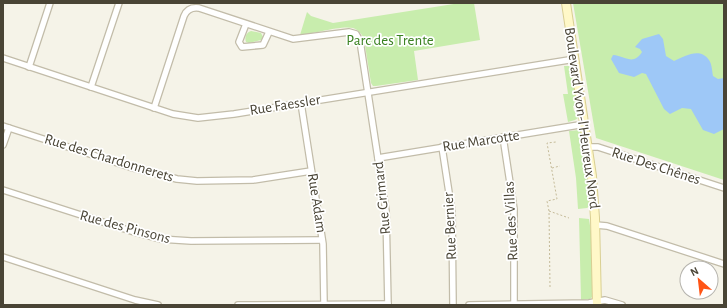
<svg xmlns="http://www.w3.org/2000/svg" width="727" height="308" font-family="'Alegreya Sans',sans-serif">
  <rect width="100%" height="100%" fill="#f5f3e8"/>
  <g fill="#c8edad">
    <path d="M460,3H474L480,40L414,51L418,80L376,86H373L371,83L364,39C362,34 358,30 353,28C342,25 312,34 300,35L307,12L311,16L333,23Z"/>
    <polygon points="573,3 724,3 724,180 596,138"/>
    <path d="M251,31L261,33L263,37L261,40L249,43L246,42C244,37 247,32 251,31Z"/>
    <polygon points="564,66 569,66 571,68 578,105 573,106 574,111 578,110 578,118 575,120 568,122 563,94 568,94"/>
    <polygon points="579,130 582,131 587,167 591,205 587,208 578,209 576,178 569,131"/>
    <polygon points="579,218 589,219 591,232 592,232 593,296 590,299 581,300"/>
  </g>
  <path fill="#9ec8f7" d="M659,34L663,39L666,56L674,61C685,56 700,47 709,60C712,64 712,71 713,76L718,79L724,78V129L714,134L703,130L691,109L682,108L670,114L664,109L646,74L642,73L634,77L619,73L611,59L613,55C626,56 633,66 642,52L640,49L635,47L642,39Z"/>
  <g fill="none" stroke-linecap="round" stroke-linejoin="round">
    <g stroke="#c2bca9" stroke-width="8">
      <g id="street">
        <polyline points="246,24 239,42 242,47 263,45 269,32"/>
        <polyline points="3,58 173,114 198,118 234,114 575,59"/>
        <polyline points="29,67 50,3"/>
        <polyline points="91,87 119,3"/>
        <polyline points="301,103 323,244 324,304"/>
        <path d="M154,108L184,16C187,9 192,7 199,8L293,39L349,32L356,34L360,41L386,211L388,305"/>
        <polyline points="3,126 130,167 177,179 197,181 253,180 311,171"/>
        <polyline points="503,137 514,209 514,304"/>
        <polyline points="3,145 9,128"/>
        <polyline points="442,147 452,212 453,305"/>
        <polyline points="589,147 598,147 724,188"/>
        <polyline points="378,158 585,124"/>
        <polyline points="3,190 134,232 160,239 191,241 322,240"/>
        <polyline points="596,225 607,226 724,264"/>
        <polyline points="3,257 135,300 158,305"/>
        <polyline points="238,305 388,304"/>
        <polyline points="469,305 589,303 605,300 622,305"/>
      </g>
    </g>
    <g stroke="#d9cf93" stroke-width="10">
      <polyline id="secondary" points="566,3 592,176 595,218 597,305"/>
    </g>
    <g stroke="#c5bb99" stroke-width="1" stroke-dasharray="2 2" stroke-linecap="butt">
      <polyline points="552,168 560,166"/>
      <polyline points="549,211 569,218"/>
      <polyline points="550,287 549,211 547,201 557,199 547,143 556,142"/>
    </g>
    <use href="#street" stroke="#fff" stroke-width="5.5"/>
    <use href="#secondary" stroke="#fff8c8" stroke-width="8"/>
  </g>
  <g text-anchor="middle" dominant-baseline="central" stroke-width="3.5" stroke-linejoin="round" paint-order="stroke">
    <g font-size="15" fill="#3b8222" stroke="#fff">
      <text x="390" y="40">Parc des Trente</text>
    </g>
    <g font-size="15" fill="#494435" stroke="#fff">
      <text transform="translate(285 105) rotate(-9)">Rue Faessler</text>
      <text transform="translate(582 118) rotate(82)">Boulevard Yvon-l'Heureux Nord</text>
      <text transform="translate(481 141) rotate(-9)">Rue Marcotte</text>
      <text transform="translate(109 158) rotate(17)">Rue des Chardonnerets</text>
      <text transform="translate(656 166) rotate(18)">Rue Des Chênes</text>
      <text transform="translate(382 198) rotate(-96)">Rue Grimard</text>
      <text transform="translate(317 203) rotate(81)">Rue Adam</text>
      <text transform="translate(511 221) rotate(-93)">Rue des Villas</text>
      <text transform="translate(450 226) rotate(-93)">Rue Bernier</text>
      <text transform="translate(125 227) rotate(15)">Rue des Pinsons</text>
    </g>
  </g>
  <rect width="727" height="308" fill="none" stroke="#494435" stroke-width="8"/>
  <g transform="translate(699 280) rotate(332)"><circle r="19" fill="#ffffff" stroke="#b6b4ae"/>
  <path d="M0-3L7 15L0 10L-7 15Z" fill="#ff5415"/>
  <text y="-6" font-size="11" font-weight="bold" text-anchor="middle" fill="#494435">N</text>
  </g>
</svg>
